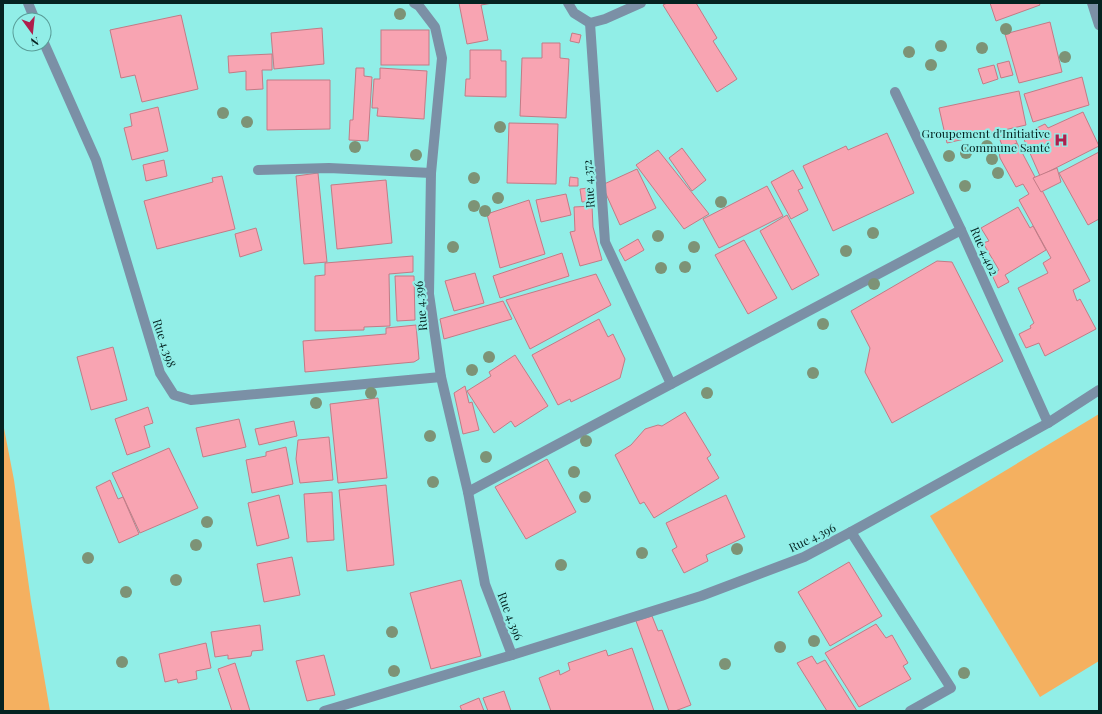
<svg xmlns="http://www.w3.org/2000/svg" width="1102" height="714" font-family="'Playfair Display',serif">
  <rect width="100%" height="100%" fill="#91eee7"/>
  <g fill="#f4b060">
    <polygon points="1099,414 1099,661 1040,697 930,516"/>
    <polygon points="3,423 14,480 31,601 50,711 3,711"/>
  </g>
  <g fill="#f8a4b2" stroke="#c27b86">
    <polygon points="459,3 493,3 481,5 488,40 467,44"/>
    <polygon points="667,3 696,3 717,38 713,41 737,79 717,92 663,5"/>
    <polygon points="990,3 1039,3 1040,5 996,21"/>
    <polygon points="181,15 198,89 142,102 135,75 121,78 110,30"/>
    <polygon points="1050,22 1062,72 1019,83 1005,34"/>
    <polygon points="322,28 324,64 274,69 271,33"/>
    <rect x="381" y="30" width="48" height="35"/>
    <polygon points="572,33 581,35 579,43 570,41"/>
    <polygon points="542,43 560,43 560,58 569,59 566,118 520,116 522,58 542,58"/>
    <polygon points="470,50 501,50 501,61 506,61 506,97 465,96 466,79 470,79"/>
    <polygon points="272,54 272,70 262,70 263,89 246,90 246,71 229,73 228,56"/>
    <polygon points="1009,61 1013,75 1001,78 997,64"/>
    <polygon points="994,65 998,79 983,84 978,69"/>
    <polygon points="356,68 364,68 364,76 372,77 368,141 349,140 350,120 353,120"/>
    <polygon points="380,68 427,71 424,119 377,116 378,108 372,108 374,79 380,79"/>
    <polygon points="1082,77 1089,105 1033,122 1024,94"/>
    <polygon points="267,80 330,80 330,129 267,130"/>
    <polygon points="1019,91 1026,125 947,143 939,108"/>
    <polygon points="158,107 168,151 132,160 124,128 132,126 130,114"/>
    <polygon points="1083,112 1099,146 1040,176 1022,135 1045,124 1048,128"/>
    <polygon points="509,123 558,124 556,184 507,183"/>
    <polygon points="887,133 914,193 833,231 803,166 846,146 848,150"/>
    <polygon points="1013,133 1017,143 1004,150 998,135"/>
    <polygon points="1017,143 1090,281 1073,290 1077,301 1080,299 1096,329 1045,356 1039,343 1026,348 1019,334 1031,328 1030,326 1034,323 1018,288 1048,273 1043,263 1051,258 1019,200 1029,194 1023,184 1016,187 1000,158 999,152"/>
    <polygon points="682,148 706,180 692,191 669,158"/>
    <polygon points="658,150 709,214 684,229 636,165"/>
    <polygon points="1099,152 1099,219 1088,225 1059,173"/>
    <polygon points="164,160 167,176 146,181 143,165"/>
    <polygon points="1057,168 1061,182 1041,192 1033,178"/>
    <polygon points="637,169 656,208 620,225 602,185"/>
    <polygon points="793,170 803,188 798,190 808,210 791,219 771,182"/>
    <polygon points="318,173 327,262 304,264 296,176"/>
    <polygon points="222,176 235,229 157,249 144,201 213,182 212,178"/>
    <polygon points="570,177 578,178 578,186 569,186"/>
    <polygon points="386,180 392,243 337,249 331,185"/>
    <polygon points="767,186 783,216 719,248 703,219"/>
    <polygon points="588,188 589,201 582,202 580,189"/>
    <polygon points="566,194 571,215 541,222 536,200"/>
    <polygon points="529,200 545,254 500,268 487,214"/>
    <polygon points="592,206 593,227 602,260 580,266 570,232 575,231 574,207"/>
    <polygon points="1018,207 1030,228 1033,226 1046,250 1005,275 1009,282 998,288 992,275 999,270 983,243 989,241 981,228"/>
    <polygon points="787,215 819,275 792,290 760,231"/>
    <polygon points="256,228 262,250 240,257 235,234"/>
    <polygon points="638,239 644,250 625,261 619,250"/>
    <polygon points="744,240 777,298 748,314 715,255"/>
    <polygon points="562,253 569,276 500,298 493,276"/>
    <polygon points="413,256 413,272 389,274 390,326 364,327 364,330 315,331 315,276 325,275 325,263"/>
    <polygon points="937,261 952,262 1003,361 892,423 865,372 870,348 851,311"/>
    <polygon points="475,273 484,303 454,311 445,281"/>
    <polygon points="596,274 611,305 530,349 506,300"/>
    <polygon points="395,276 414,276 415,320 397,321"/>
    <polygon points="503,301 512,319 444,339 440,319"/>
    <polygon points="599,319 608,337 613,334 625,359 620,378 571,402 570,399 558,405 532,355"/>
    <polygon points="416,325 419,359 414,362 305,372 303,341 386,334 386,328"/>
    <polygon points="113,347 127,400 91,410 77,357"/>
    <polygon points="515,355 548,406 515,427 511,421 494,433 467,391 491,376 489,372"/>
    <polygon points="465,386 469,403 472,402 479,430 463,434 454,393"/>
    <polygon points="378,398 387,478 338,483 330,404"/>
    <polygon points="148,407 153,423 144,426 150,447 127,455 115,419"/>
    <polygon points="685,412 711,455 707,458 719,478 654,518 644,502 640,504 615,455 631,445 645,429 658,425 662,426"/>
    <polygon points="239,419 246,447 203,457 196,428"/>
    <polygon points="294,421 297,436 259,445 255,429"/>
    <polygon points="329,437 333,480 300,483 296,459 298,440"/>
    <polygon points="286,447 293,484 252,493 246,460 266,456 266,452"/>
    <polygon points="169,448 198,508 140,533 112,473"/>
    <polygon points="547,459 576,512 526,539 495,487"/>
    <polygon points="110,480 118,499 123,497 139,534 119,543 96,487"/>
    <polygon points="386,485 394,565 347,571 339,490"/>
    <polygon points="332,492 334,540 307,542 304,494"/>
    <polygon points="279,495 289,538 257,546 248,503"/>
    <polygon points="726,495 745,537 706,555 708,561 684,573 672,550 677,547 666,523"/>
    <polygon points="292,557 300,595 264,602 257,564"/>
    <polygon points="849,562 882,616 830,646 798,592"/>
    <polygon points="461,580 481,656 431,669 410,593"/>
    <polygon points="652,616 658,631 662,630 691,705 675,711 669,711 636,621"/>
    <polygon points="876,624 886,638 892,635 908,663 903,666 911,679 859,707 825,653"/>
    <polygon points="260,625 263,650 252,651 251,656 228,659 228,655 215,657 211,632"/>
    <polygon points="206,643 211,668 196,671 197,679 178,683 177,679 165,682 159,654"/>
    <polygon points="632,648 654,711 551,711 539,678 559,670 560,675 570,670 568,663 606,650 608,656"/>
    <polygon points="324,655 335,695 307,701 296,661"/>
    <polygon points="812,656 817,664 825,660 857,711 827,711 797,663"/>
    <polygon points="235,663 250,711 232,711 218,669"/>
    <polygon points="504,691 511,711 488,711 483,698"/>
    <polygon points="479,698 484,711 462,711 460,706"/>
  </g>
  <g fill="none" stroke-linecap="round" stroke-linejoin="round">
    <g stroke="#7b90a6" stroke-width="10">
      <polyline points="28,3 35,20"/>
      <polyline points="414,3 419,6 435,27 442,58 431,173 429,294 441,377 468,492 485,584 512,655 701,596 804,557 851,532 1048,423 1099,390"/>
      <polyline points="568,3 574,13 590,23"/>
      <polyline points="641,3 605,19 590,23 605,242 671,384"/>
      <polyline points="1092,3 1099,25"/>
      <polyline points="44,43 96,160 160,373 174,395 191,400 441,377"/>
      <polyline points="895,92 961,230 1048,423"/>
      <polyline points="258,170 329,168 431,173"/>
      <polyline points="468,492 961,230"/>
      <polyline points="851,532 951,688 910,711"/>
      <polyline points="324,711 512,655"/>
    </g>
  </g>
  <g fill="#7d9376">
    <circle cx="400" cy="14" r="6"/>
    <circle cx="1006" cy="29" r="6"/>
    <circle cx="941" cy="46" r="6"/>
    <circle cx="982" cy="48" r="6"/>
    <circle cx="909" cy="52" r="6"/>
    <circle cx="1065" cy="57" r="6"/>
    <circle cx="931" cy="65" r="6"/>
    <circle cx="223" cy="113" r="6"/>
    <circle cx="247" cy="122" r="6"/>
    <circle cx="500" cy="127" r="6"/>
    <circle cx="987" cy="146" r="6"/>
    <circle cx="355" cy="147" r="6"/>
    <circle cx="966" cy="153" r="6"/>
    <circle cx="416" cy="155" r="6"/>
    <circle cx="949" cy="156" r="6"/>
    <circle cx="992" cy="159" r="6"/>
    <circle cx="998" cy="173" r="6"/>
    <circle cx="474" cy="178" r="6"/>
    <circle cx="965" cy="186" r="6"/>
    <circle cx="498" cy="198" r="6"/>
    <circle cx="721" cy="202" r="6"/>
    <circle cx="474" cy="206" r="6"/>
    <circle cx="485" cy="211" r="6"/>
    <circle cx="873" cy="233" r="6"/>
    <circle cx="658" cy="236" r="6"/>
    <circle cx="453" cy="247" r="6"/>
    <circle cx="694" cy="247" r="6"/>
    <circle cx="846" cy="251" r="6"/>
    <circle cx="685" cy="267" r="6"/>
    <circle cx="661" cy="268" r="6"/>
    <circle cx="874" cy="284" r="6"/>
    <circle cx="823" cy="324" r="6"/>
    <circle cx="489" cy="357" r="6"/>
    <circle cx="472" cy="370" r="6"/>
    <circle cx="813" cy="373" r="6"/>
    <circle cx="371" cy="393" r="6"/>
    <circle cx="707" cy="393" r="6"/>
    <circle cx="316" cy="403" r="6"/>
    <circle cx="430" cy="436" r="6"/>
    <circle cx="586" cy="441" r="6"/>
    <circle cx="486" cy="457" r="6"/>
    <circle cx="574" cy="472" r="6"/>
    <circle cx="433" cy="482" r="6"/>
    <circle cx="585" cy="497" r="6"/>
    <circle cx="207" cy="522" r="6"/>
    <circle cx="196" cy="545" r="6"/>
    <circle cx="737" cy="549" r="6"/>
    <circle cx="642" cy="553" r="6"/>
    <circle cx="88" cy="558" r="6"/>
    <circle cx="561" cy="565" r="6"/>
    <circle cx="176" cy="580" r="6"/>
    <circle cx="126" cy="592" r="6"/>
    <circle cx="392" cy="632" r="6"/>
    <circle cx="814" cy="641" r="6"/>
    <circle cx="780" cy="647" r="6"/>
    <circle cx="122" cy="662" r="6"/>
    <circle cx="725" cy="664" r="6"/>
    <circle cx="394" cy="671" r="6"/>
    <circle cx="964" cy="673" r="6"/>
  </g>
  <defs>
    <g id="hospital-bare" transform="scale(1.08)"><path d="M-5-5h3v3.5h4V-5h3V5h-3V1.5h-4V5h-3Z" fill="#af1e4c" stroke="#91eee7" stroke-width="2.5" paint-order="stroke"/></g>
  </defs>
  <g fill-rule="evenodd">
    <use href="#hospital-bare" x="1061" y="140"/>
  </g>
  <g text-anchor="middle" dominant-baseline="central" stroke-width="4" stroke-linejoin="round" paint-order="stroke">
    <g font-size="12" fill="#052321" stroke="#91eee7" text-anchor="end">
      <text x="1050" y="133">Groupement d'Initiative<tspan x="1050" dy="14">Commune Santé</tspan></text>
    </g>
    <g font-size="12" fill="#052321" stroke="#91eee7">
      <text transform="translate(588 184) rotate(-94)">Rue 4.372</text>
      <text transform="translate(985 251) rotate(66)">Rue 4.402</text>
      <text transform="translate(420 306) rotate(-95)">Rue 4.396</text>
      <text transform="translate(165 343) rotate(72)">Rue 4.398</text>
      <text transform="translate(812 537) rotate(-26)">Rue 4.396</text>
      <text transform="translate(511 616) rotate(69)">Rue 4.396</text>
    </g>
  </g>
  <rect width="1102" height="714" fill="none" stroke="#052321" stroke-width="8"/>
  <g transform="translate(32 32) rotate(165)"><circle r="19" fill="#91eee7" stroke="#599d98"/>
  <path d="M0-3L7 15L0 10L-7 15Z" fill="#af1e4c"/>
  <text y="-6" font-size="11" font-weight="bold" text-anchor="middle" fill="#052321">N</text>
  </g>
</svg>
